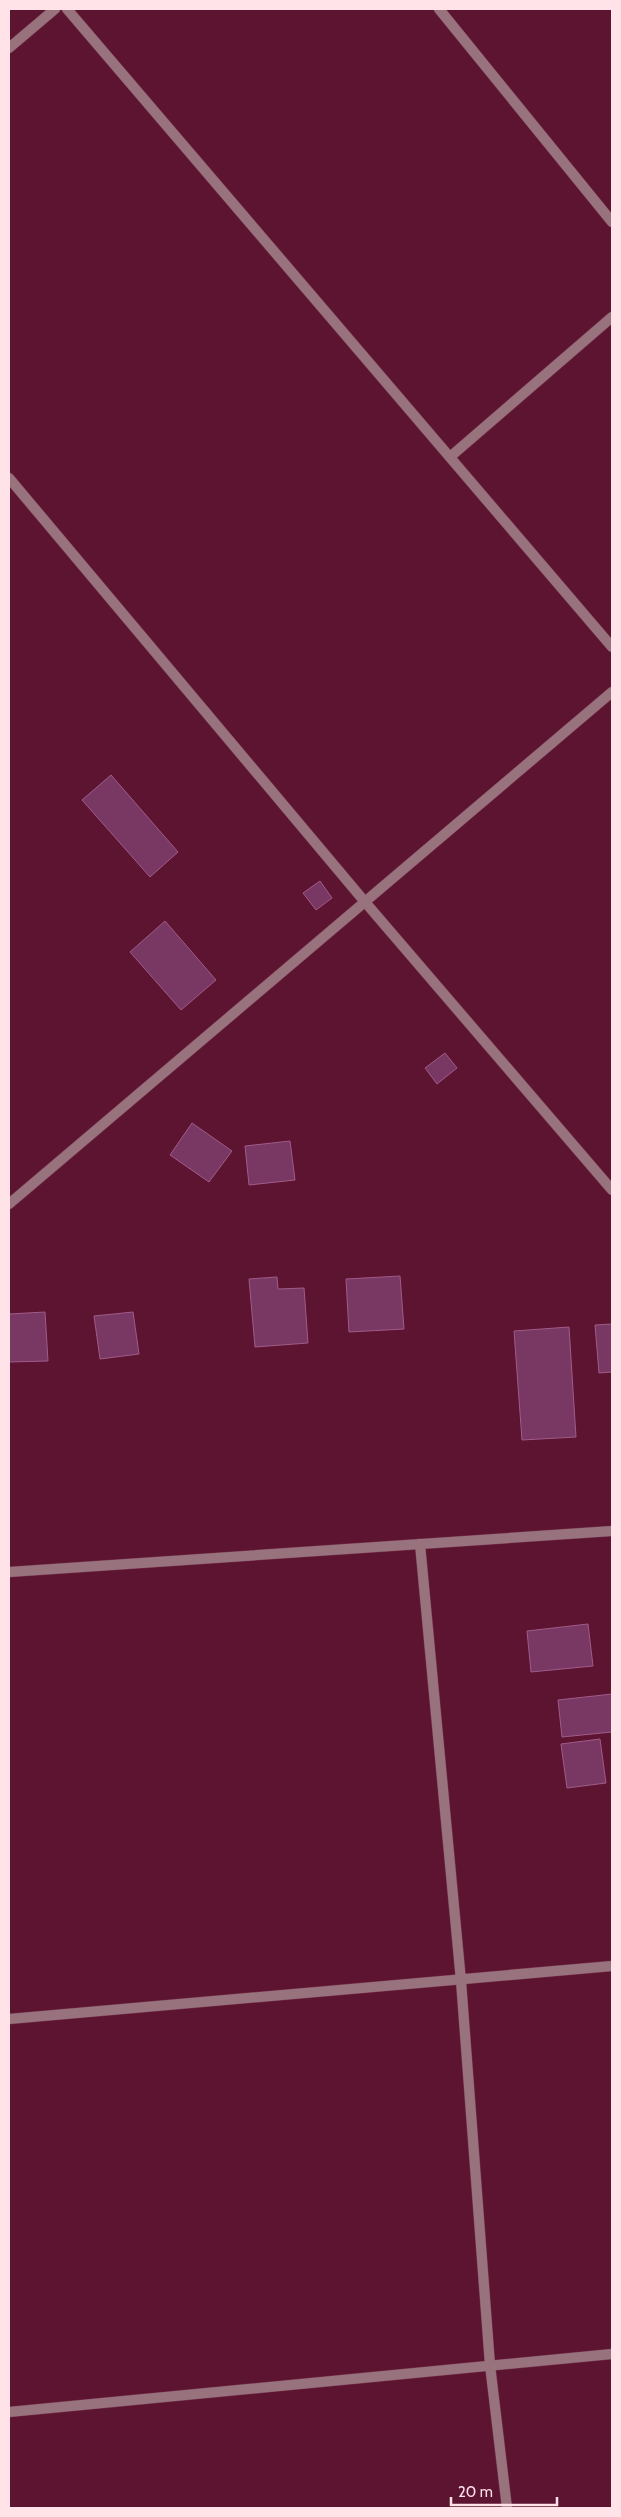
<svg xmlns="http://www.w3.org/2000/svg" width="621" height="2517" font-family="Cabin,sans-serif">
  <rect width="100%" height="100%" fill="#5d1431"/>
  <g fill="#793864" stroke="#a05b88">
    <polygon points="111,775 178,852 150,877 82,800"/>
    <polygon points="320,881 332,898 316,910 303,893"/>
    <polygon points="165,921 216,980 181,1010 130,952"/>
    <polygon points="445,1053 457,1068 437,1084 425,1068"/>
    <polygon points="192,1123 232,1151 209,1182 170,1155"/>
    <polygon points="290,1141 295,1180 249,1185 245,1146"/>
    <polygon points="400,1276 404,1329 349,1332 346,1279"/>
    <polygon points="277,1277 278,1289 304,1288 308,1343 255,1347 249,1279"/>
    <polygon points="45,1312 48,1361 9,1362 9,1314"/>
    <polygon points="133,1312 139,1354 100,1359 94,1316"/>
    <polygon points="612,1324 612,1372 599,1373 595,1325"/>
    <polygon points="569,1327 576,1437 522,1440 514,1331"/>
    <polygon points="588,1624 593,1666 531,1672 527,1631"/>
    <polygon points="612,1694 612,1732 562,1737 558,1700"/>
    <polygon points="600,1739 606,1783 567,1788 561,1744"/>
  </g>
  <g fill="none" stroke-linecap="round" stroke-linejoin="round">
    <g stroke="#77354e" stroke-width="11">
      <g id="minor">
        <polyline points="67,9 612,647"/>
        <polyline points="439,9 612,222"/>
        <polyline points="9,48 55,9"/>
        <polyline points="450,457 612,317"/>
        <polyline points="9,478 365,902 612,1190"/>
        <polyline points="9,1204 612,692"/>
        <polyline points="420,1544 461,1981 490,2365 507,2508"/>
        <polyline points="9,1572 612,1531"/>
        <polyline points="9,2412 612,2354"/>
      </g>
    </g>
    <g stroke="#77354e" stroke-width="11">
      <polyline id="tertiary" points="9,2019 612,1966"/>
    </g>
    <use href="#minor" stroke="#98737d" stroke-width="10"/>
    <use href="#tertiary" stroke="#98737d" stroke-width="10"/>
  </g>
  <rect width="621" height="2517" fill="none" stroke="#ffe3e9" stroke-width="20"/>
  <path d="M451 2497v8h106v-8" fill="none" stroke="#ffe3e9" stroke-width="2.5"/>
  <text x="458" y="2497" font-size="15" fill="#ffe3e9" stroke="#5d1431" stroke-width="4" paint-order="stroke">20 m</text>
</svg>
